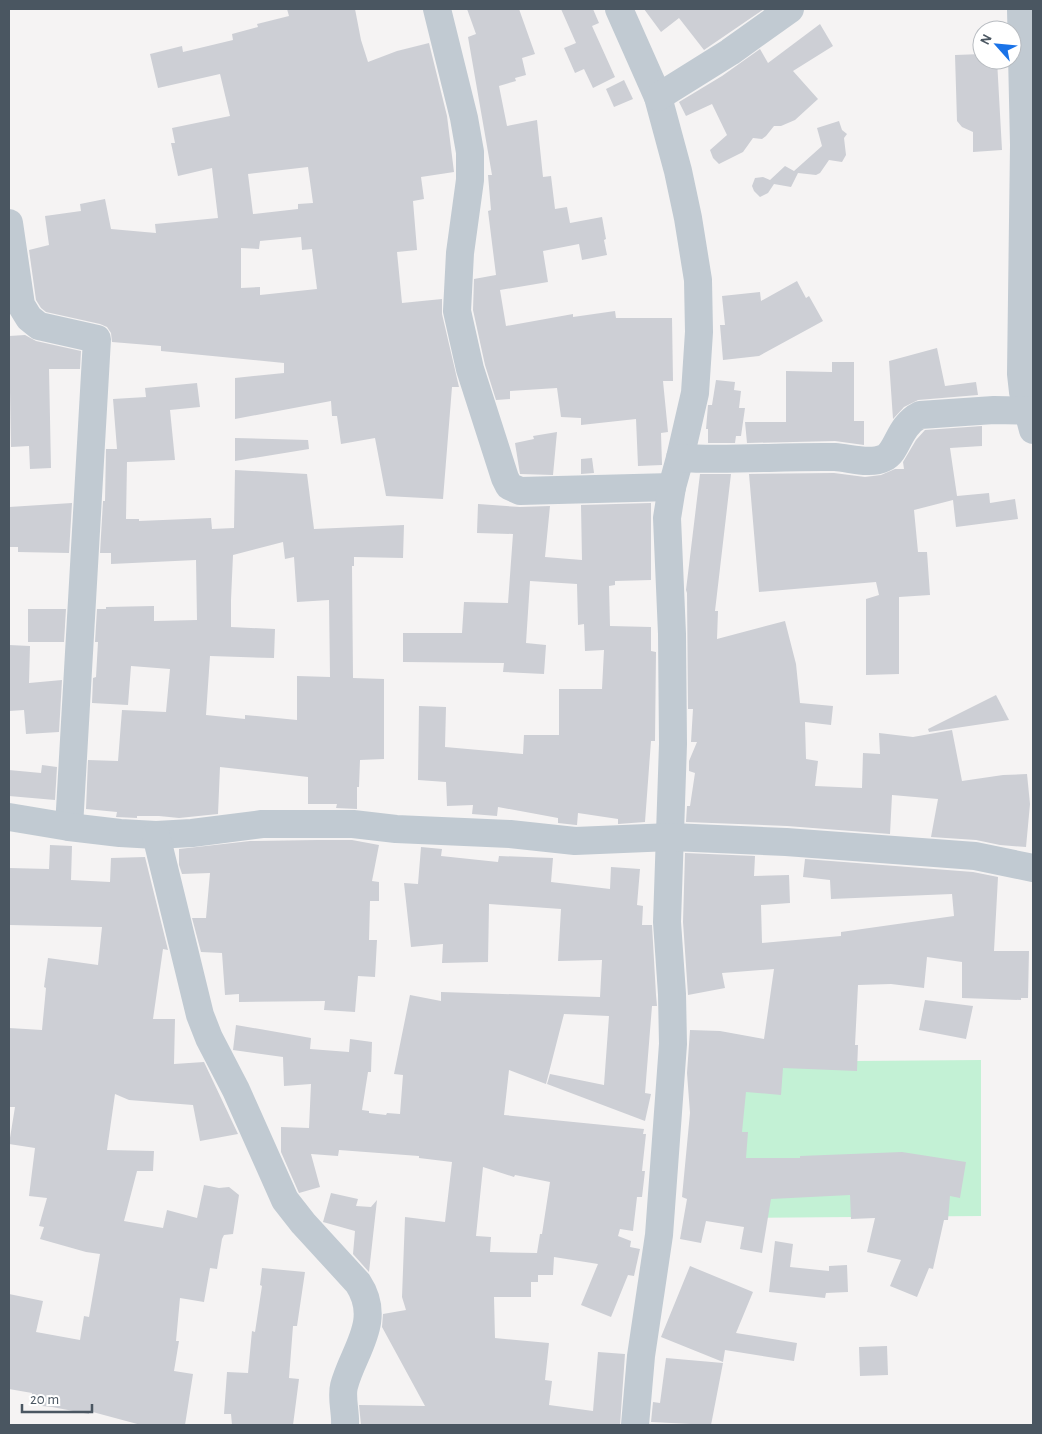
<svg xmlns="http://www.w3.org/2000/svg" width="1042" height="1434" font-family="'Alegreya Sans',sans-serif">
  <rect width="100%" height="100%" fill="#f5f3f3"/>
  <polygon fill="#c3f1d5" points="981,1060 981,1216 731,1218 731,1062"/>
  <g fill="#cdcfd5" fill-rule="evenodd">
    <path d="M287,9H355L361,40L368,62L397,51L429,43L447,116L454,172L421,177L424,199L413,201L417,250L397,252L402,303L442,299V314L459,387H452L443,499L386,496L375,438L341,444L337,416H332L331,401L235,419V378L284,373V363L161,351V346L112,342L111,333L107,327L100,324L46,312L41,308L36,300L29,250L49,245L45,216L81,211L80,204L105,199L111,229L156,233L155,224L218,218L212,168L178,176L171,143H175L172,128L230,116L220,74L158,88L150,54L182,46L183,52L233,40L232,34L258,27L257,24L289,16ZM308,167L313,203L298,204V209L253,214L248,174ZM301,237L302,250L312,249L317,289L260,295V287L241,288V248L259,249L260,241Z"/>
    <polygon points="467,9 519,9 535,54 522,58 526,75 515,78 516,81 499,86 507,126 537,120 543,177 551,176 555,209 567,207 570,223 602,217 606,239 604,240 607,255 582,260 579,244 543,251 548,282 500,290 506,326 573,314 573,317 615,311 616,318 672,318 673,381 663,381 668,432 661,433 662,465 638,466 636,419 581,425 581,418 561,417 557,388 510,391 510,399 496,400 485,365 473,310 474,279 496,275 488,211 491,210 488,175 492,175 468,37 476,34"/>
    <polygon points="561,9 593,9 599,23 592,26 615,77 593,88 584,69 575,73 564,48 576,43"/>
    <polygon points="644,9 764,9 704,50 679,18 661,32"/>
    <polygon points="820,24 833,46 793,71 818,99 795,120 781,126 774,126 766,136 762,139 753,138 743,152 719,164 713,158 710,150 727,135 712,104 686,116 679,102 722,76 760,49 768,63"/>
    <polygon points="982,54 982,60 997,60 1002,150 973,152 973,132 962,127 957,121 955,55"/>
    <polygon points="624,80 633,99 614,107 606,89"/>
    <polygon points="839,121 842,130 847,134 844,138 846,155 842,162 829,160 820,173 816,175 798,173 791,187 774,184 768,193 760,197 754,191 752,186 755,178 763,177 770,180 785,166 794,171 822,146 817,128"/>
    <polygon points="797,281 806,298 809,296 823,321 759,356 723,360 720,325 725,325 722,296 760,292 761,301"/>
    <polygon points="25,335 36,341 81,351 80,369 49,369 51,468 30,469 29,446 11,447 9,336"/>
    <polygon points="937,348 945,386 976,382 978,395 918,400 904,407 893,419 889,361"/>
    <polygon points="832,362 854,362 854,421 864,421 864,445 835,441 747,443 745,422 786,422 786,371 832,372"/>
    <polygon points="716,380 735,382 734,390 741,391 739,408 745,408 741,436 736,436 735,443 708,443 708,429 706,429 708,405 712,405"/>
    <path d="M197,383L200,407L170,410L175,460L127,462L126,519H139V521L211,518L212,529L234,528L235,470L307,474L314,529L404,525L403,558L354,557V566H352L353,678L384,679V759L360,760L359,787H357V809L336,808L337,804H308V777L220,767L218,814L179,818L159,816H137V818L116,817L117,812L86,809L88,760L118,761L122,710L166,712L170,669L131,666L128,705L92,703L93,678L96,677L98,642H95L97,609H106V607L154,606V621L197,620L196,560L111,564V553H100L103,501H105L106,449H117L113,399L146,397L145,388ZM283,542L285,559L294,557L297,602L329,600L330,677L297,676V720L245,715V719L206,715L210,656L274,658L275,629L231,627V600L233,555Z"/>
    <polygon points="982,426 982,446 950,448 957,496 989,493 990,503 1015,499 1018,519 956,527 953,500 914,510 918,552 927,552 930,595 899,597 899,674 866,675 866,599 879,595 876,582 759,592 749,474 834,473 865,477 881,475 895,469 904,469 903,462 916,440 925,430"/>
    <polygon points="557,432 553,475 520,474 515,443 534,439 533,436"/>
    <polygon points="235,438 308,440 309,449 235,461"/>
    <polygon points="592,458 594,473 581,474 581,459"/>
    <polygon points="700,474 731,474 715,611 718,611 717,639 785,621 796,664 800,703 833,706 831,725 805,722 806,759 818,761 815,786 862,788 863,753 880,754 879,733 913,737 952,730 962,781 1003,775 1027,774 1030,804 1026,847 1000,845 976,840 931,837 938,799 892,795 890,834 787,826 686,822 687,806 690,806 695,773 689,771 689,761 697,742 691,742 693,709 688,709 687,593 686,590"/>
    <polygon points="72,503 69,553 18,552 18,547 9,547 9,507"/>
    <polygon points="651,503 651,580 615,581 615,585 609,586 610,626 651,627 651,651 656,652 655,741 651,741 645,822 618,824 618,819 578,813 577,825 576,825 558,823 558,818 498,807 497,816 472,814 473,805 447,806 446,782 418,780 419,706 446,707 445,747 523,754 524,735 559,735 559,689 602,689 604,650 585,651 584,624 578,625 577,584 530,581 526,643 546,645 544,674 503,672 504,663 403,662 403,633 462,633 464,602 508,603 513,534 477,533 478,504 520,507 550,506 545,557 582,560 581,505"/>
    <polygon points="28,609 66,609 64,642 28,642"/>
    <polygon points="9,645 30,646 29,683 62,680 59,732 26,734 24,710 9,711"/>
    <polygon points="996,695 1009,720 929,732 928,729"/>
    <polygon points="42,765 57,767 55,800 9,796 9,770 41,773"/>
    <polygon points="317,840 352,840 379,845 372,881 379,882 379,901 370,901 369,940 377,940 375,977 358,976 355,1012 324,1010 325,1001 239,1002 239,994 225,995 222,953 201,952 192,918 206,918 210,873 182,874 179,865 179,849 250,841"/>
    <polygon points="50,845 72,846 71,880 110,882 111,858 145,857 168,950 163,949 153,1019 175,1019 174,1064 204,1062 238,1134 200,1141 193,1105 129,1100 115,1094 107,1150 154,1151 153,1171 137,1171 124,1221 163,1228 167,1210 197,1218 204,1185 219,1188 229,1187 239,1195 233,1234 224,1235 222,1239 217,1269 210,1268 204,1302 180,1298 176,1341 179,1341 174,1371 193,1374 185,1425 141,1425 89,1411 89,1414 52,1407 31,1405 32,1393 9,1389 9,1294 43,1301 36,1332 80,1340 84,1316 89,1317 100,1254 86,1252 40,1239 44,1227 39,1226 47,1198 29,1196 35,1148 9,1144 15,1107 9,1107 9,1028 42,1030 46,988 44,987 48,958 98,965 102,927 9,925 9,868 49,869"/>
    <path d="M421,847L442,849L441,856L498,862L499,856L553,858L551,882L610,889L611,867L640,869L637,905L643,906L642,925H652L656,995L657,1006H652L645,1093L651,1094L645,1121L547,1084L550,1074L604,1085L609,1016L564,1014L546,1084L509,1070L504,1115L644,1129L643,1134H646L642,1171H645L642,1197H637L633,1231L620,1229L618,1236L631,1241L630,1247L640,1249L634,1276L628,1275L611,1317L581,1305L598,1264L554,1257L553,1275H538V1282H531V1297H494L495,1338L549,1343L545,1380L552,1381L549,1405L593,1411L598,1352L625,1354L620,1425H361L359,1405L425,1406L382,1327L383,1314L406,1310L402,1297L405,1217L445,1222L452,1162L419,1158V1156L339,1150L338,1156L311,1154L320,1187L299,1193L281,1152V1127L309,1128L311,1084L284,1086L283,1057L233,1050L236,1025L311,1038L310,1049L349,1052L350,1039L372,1042L371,1072H368L362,1110L369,1111V1113L386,1115L387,1113L400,1114L403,1075L394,1074L410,995L441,1001V992L600,997L602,960L558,961L561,909L489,904L488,962L442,963L443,944L411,947L404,883L418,884ZM483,1167L514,1177L515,1175L550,1182L542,1234H540L537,1253L490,1252L491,1237L476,1236Z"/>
    <polygon points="685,853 755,856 754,876 789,875 790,903 761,905 762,943 841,936 841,932 954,916 952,894 831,899 830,880 803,877 805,859 973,872 998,877 994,951 1029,951 1028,998 1021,998 1021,1000 962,998 962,962 927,957 924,988 891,984 858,985 855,1045 858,1045 857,1071 783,1068 781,1095 746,1092 742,1132 748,1132 746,1158 800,1158 800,1156 902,1152 966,1162 960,1198 950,1196 948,1220 944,1220 933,1269 929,1268 917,1297 890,1286 901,1260 867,1252 875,1218 851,1219 850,1195 771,1199 762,1253 740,1249 744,1227 706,1221 701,1243 680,1239 687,1199 682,1197 690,1113 687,1073 690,1030 720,1031 764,1039 774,969 722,973 725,988 688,995 683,922"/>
    <polygon points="925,1000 973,1006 966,1039 919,1030"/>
    <polygon points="331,1193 358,1199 356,1206 371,1207 377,1200 369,1272 353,1254 355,1231 323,1222"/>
    <polygon points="775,1241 793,1244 790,1267 829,1271 829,1266 847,1265 848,1292 826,1293 825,1298 769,1292"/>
    <polygon points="690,1266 753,1292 736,1333 797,1343 794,1361 725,1350 723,1362 661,1337"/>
    <polygon points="262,1268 305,1272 297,1326 293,1326 289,1378 299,1379 293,1425 232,1425 231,1414 224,1414 227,1372 248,1373 252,1331 255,1332 262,1286 260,1285"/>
    <polygon points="887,1346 888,1375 860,1376 859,1347"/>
    <polygon points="666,1358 723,1363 711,1425 651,1422 653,1402 660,1403"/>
  </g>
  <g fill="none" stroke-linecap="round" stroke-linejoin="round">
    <g stroke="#c1cad2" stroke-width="28">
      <polyline points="437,9 464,118 470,152 470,180 460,253 457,311 470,369 505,478 509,486 520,491 672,487"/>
      <polyline points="619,9 658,97 678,171 688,218 698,280 699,332 695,393 680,458 672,487 667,518 672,634 673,744 667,922 672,994 673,1044 659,1235 641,1356 635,1425"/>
      <polyline points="1021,9 1024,145 1021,374 1023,392 1033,430"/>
      <polyline points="658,97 730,52 790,9"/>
      <polyline points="9,223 21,305 29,318 39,326 97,339 69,827"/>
      <path d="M680,458C732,461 783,456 835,457C850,458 870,465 884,458C898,452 898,426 920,415L994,410L1033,411"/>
      <polyline points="9,817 69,827 120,833 156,835 192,833 262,824 353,824 396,829 510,834 575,841 671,837 786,842 975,856 1033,868"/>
      <path d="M156,835L200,1015L209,1038L236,1090L285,1200L303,1223L358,1283C383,1321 353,1351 344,1386C341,1398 346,1413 345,1425"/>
    </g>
  </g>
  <rect width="1042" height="1434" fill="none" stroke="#4a5661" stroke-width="20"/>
  <g transform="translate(997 45) rotate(297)"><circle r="24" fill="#ffffff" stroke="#b7bbc0"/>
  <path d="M0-4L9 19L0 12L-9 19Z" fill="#1a73e8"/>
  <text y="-8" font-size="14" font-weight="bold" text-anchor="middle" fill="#4a5661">N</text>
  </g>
  <path d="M22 1404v8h70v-8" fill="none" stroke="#4a5661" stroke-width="2.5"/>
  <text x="30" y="1404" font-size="15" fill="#4a5661" stroke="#ffffff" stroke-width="4" paint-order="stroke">20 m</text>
</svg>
